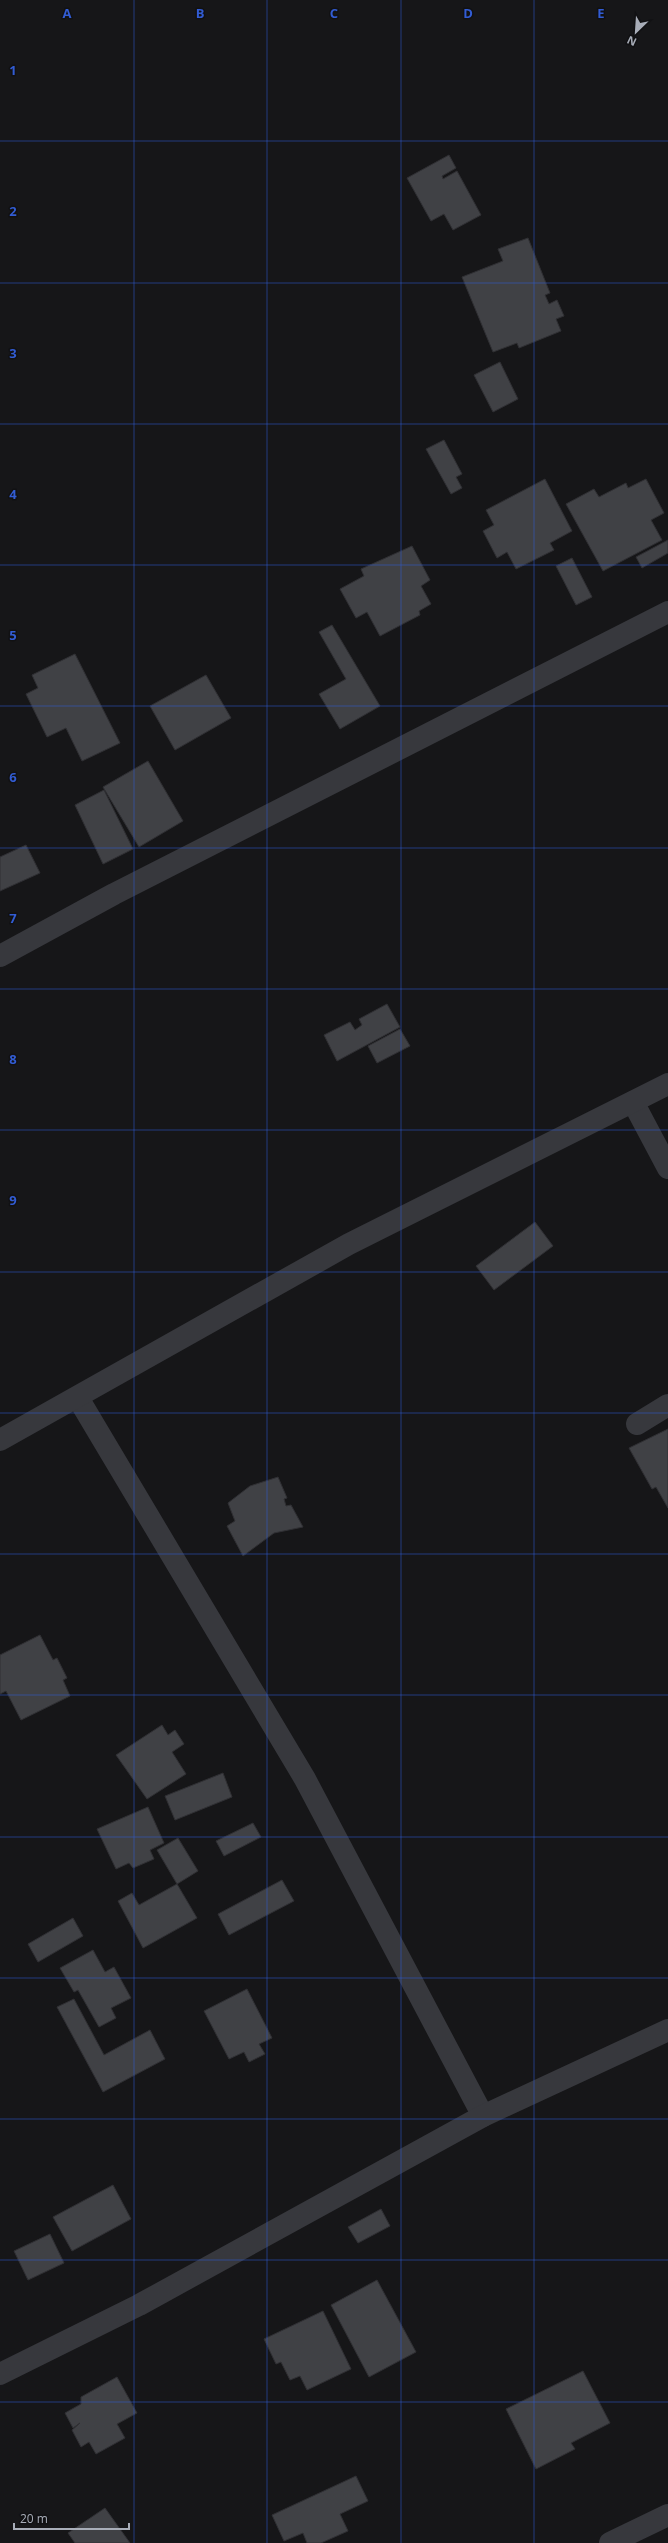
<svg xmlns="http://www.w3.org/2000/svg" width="668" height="2543" font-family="'Open Sans',sans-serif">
  <rect width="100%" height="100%" fill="#161618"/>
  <g fill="#404145" stroke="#303034">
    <polygon points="449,155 456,168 442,176 443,179 457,171 481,215 453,230 444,214 431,221 407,178"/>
    <polygon points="528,238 550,293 545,295 549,304 557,300 564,316 556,319 561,331 519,348 517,343 493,352 462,277 503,261 498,249"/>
    <polygon points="500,362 518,399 493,412 474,375"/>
    <polygon points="444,440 462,474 456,477 462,488 451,494 426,449"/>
    <polygon points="545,479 572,531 550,543 554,550 516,569 507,552 497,558 483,531 494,525 486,510"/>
    <polygon points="646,479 664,513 651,520 662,540 603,571 566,504 594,489 599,497 626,483 628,488"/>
    <polygon points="668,540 668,553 642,568 636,557"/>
    <polygon points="412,546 430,580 421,586 431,604 419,611 420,615 380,636 367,612 356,618 340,589 364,576 361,569"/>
    <polygon points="572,558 592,597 576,605 556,566"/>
    <polygon points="332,625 380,706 340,729 319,694 346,679 319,632"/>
    <polygon points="75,654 120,743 82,761 66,728 47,737 26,694 38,688 32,675"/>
    <polygon points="206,675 231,718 175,750 150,706"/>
    <polygon points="148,761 183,821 139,847 103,787"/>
    <polygon points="104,790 133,849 103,864 75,805"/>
    <polygon points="26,845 40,873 0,891 0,857"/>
    <polygon points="387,1004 400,1027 337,1061 324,1035 350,1022 355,1030 362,1025 359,1019"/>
    <polygon points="400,1029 410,1046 377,1063 368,1046"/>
    <polygon points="535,1222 553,1246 494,1290 476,1266"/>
    <polygon points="668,1429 668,1508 656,1487 652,1489 629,1448"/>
    <polygon points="278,1477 287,1498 284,1499 286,1506 291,1505 303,1527 274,1533 243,1556 227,1526 235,1521 228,1503 250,1486"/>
    <polygon points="40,1635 53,1660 57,1658 67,1678 63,1680 70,1696 21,1720 6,1691 0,1694 0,1655"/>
    <polygon points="162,1725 168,1735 175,1730 184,1744 172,1752 186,1774 147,1799 116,1755"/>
    <polygon points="223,1773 232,1797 175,1820 165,1796"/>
    <polygon points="148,1807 164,1843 150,1850 154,1859 133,1868 129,1863 116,1869 97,1829"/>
    <polygon points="253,1823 261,1837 224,1856 216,1841"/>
    <polygon points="178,1838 198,1871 177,1884 157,1850"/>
    <polygon points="282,1880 294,1901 229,1935 218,1914"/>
    <polygon points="177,1884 197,1918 143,1948 118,1901 132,1893 139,1905"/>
    <polygon points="73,1918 83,1936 38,1962 28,1944"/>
    <polygon points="93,1950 105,1972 114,1967 131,1998 111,2008 116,2018 99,2027 78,1990 74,1992 60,1968"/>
    <polygon points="247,1989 272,2038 259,2044 265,2054 249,2062 244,2052 229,2059 204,2011"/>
    <polygon points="74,1999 104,2055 150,2030 165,2059 103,2092 57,2007"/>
    <polygon points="113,2185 131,2219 72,2251 53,2217"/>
    <polygon points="381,2209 390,2226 358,2243 348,2227"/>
    <polygon points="50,2234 64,2263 28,2280 14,2251"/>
    <polygon points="377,2280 416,2352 369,2377 331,2305"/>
    <polygon points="323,2311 351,2369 307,2390 300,2376 290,2380 281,2362 276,2364 264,2339"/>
    <polygon points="583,2371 610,2423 571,2443 575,2449 536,2469 506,2409"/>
    <polygon points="117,2377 137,2413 117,2424 125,2438 96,2454 89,2442 81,2447 72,2430 80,2423 73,2428 65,2413 81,2404 81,2397"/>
    <polygon points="356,2476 368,2501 340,2514 348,2531 321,2543 307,2543 303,2533 284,2541 272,2515"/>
    <polygon points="105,2508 130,2543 75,2543 68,2533"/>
  </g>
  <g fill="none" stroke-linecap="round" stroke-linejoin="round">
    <g stroke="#37383d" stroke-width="22">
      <polyline points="633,1102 668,1168"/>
      <polyline points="637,1424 668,1405"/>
    </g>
    <g stroke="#37383d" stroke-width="22">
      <polyline points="0,956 114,894 668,612"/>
      <polyline points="78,1398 305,1779 483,2116"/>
      <polyline points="0,1440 349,1244 668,1084"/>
      <polyline points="0,2374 139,2305 483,2116 668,2030"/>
      <polyline points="610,2543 668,2515"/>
    </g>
  </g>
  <path fill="none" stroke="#325cd3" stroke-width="1" stroke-opacity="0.55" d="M134,0V2543M267,0V2543M401,0V2543M534,0V2543M0,141H668M0,283H668M0,424H668M0,565H668M0,706H668M0,848H668M0,989H668M0,1130H668M0,1272H668M0,1413H668M0,1554H668M0,1695H668M0,1837H668M0,1978H668M0,2119H668M0,2260H668M0,2402H668"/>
  <g font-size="13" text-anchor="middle" font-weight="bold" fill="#325cd3" stroke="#111113" stroke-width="3" stroke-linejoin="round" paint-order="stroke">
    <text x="67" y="18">A</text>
    <text x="200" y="18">B</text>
    <text x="334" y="18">C</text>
    <text x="468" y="18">D</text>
    <text x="601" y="18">E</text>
    <text x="13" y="75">1</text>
    <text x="13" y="216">2</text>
    <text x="13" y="358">3</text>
    <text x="13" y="499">4</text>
    <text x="13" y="640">5</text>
    <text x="13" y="782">6</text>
    <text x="13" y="923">7</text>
    <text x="13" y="1064">8</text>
    <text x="13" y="1205">9</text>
  </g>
  <g transform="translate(636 32) rotate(205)" stroke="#111113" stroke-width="3" paint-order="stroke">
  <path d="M0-3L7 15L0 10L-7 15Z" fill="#a8adb8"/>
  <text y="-6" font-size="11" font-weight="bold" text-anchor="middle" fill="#a8adb8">N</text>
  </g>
  <path d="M14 2523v6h115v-6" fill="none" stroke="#a8adb8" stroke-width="2"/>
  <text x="20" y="2523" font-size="12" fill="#a8adb8" stroke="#111113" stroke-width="3" paint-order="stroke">20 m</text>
</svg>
